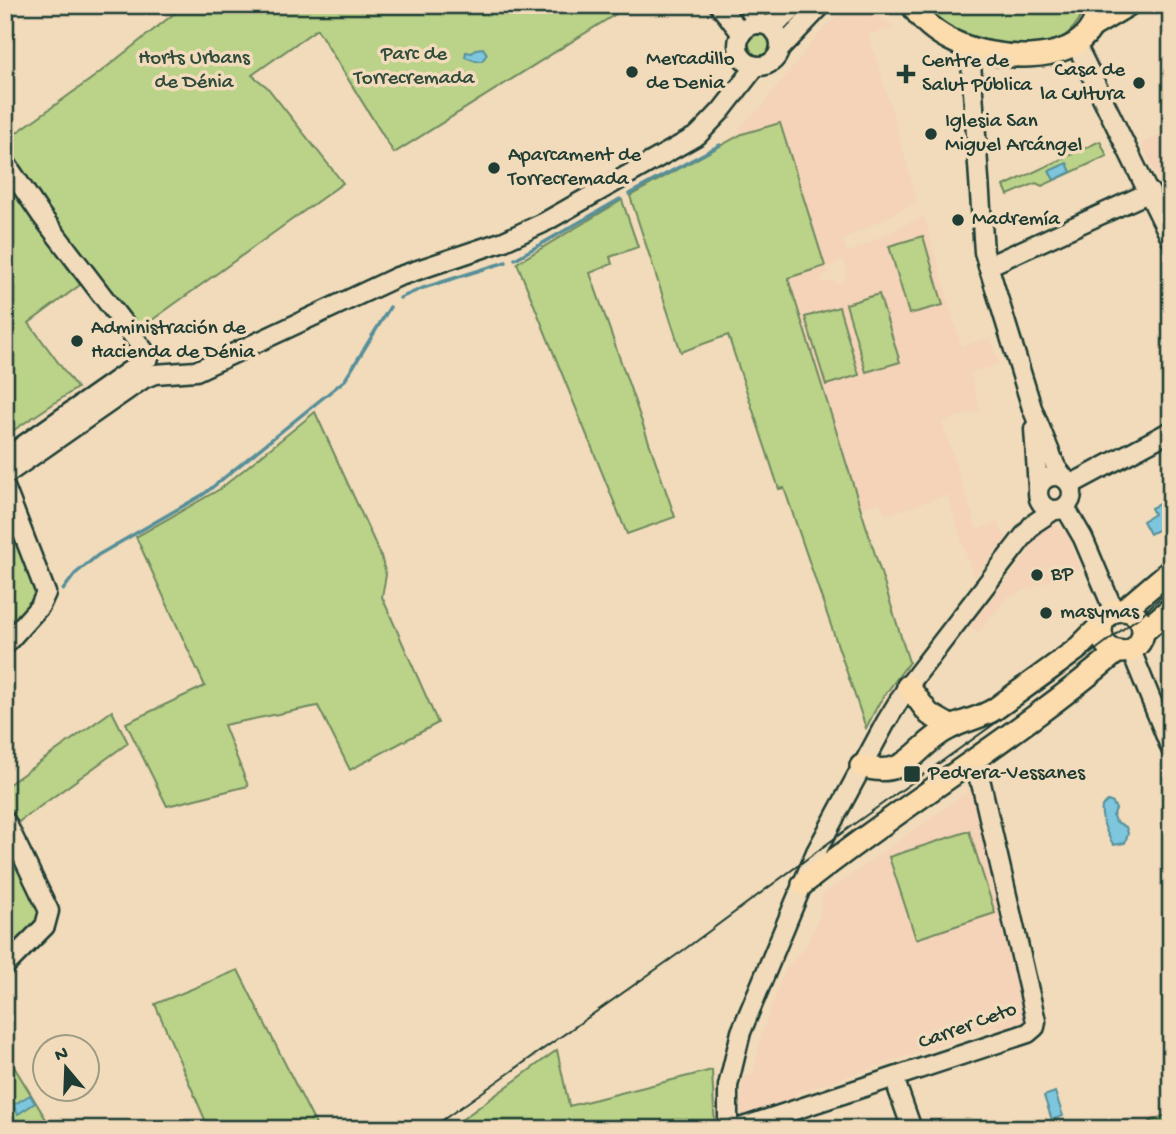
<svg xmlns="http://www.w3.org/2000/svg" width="1176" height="1134" font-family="'Gochi Hand',sans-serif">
  <rect width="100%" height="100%" fill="#f1dbba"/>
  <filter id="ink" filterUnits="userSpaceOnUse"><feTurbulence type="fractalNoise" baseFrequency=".0143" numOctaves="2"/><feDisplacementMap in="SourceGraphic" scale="14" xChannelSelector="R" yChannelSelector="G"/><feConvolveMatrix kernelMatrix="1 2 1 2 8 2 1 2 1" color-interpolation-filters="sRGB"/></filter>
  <g filter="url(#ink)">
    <g fill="#f4d3b8" fill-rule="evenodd">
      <path d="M848,5H863L894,27L868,35L893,114L917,202L842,240L848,253L924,216L961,346L991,338L999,364L970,373L980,410L942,422L977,530L998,522L1001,531L1008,537L974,577L947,495L885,515L880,502L861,508L740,127L762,106L823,29ZM843,260L848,270L845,272L847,278L836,284L834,281L822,283L821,278L828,272L827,267Z"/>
      <polygon points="1171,130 1171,208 1142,144"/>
      <polygon points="1053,520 1068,534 1080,568 1008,597 977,633 970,626 1025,557 1044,526"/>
      <polygon points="970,790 976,796 1030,1019 1026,1026 1002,1034 998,1026 794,1094 797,1102 748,1118 743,1116 740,1111 743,1077 753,1075 762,1034 780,982 787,968 807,945 820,915 822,896"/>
      <polygon points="1171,1107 1171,1129 1118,1129"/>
    </g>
    <g fill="#bbd289" stroke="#6d885e" stroke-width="2">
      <path d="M185,5H630L394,153L317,29L252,75L267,87L343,183L141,328C93,269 47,210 5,147V141L94,77Z"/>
      <path d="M923,5H1085C1081,21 1070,35 1054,42C1030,52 975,42 952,30C940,24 932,15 923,5Z"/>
      <circle cx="761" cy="44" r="12"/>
      <polygon points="780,123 825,266 788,278 909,662 879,703 866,728 784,488 779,489 728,335 681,352 630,196 742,134"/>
      <polygon points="1100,141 1107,156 1042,186 1036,183 1008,195 1004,186"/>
      <polygon points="5,181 80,285 29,323 77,388 5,436"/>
      <polygon points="622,200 638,247 610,257 612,264 590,273 675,517 627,534 517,263"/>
      <polygon points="923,236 943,305 909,314 889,246"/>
      <polygon points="879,294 900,362 866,372 846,304"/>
      <polygon points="839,307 859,375 826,385 805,317"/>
      <polygon points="315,412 381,556 386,575 382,597 438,723 350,770 318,706 224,725 248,786 167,806 126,723 205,686 136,537 220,489"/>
      <polygon points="5,500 40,587 34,602 5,637"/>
      <polygon points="112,711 128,743 13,826 5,810 5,787"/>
      <polygon points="5,827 46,914 5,959"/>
      <polygon points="969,831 995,913 916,939 889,857"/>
      <polygon points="238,970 318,1129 209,1129 155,1004"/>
      <polygon points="557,1050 569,1106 712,1070 715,1129 449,1129"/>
      <polygon points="5,1052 52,1129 5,1129"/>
      <polygon points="1171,1113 1171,1129 1153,1129 1150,1121"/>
    </g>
    <g fill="#7dc6dd" stroke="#578f99" stroke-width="2">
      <polygon points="483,48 487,54 482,61 476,61 465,57 466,52 472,53 476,49"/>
      <polygon points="1067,163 1071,172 1054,180 1049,171"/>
      <polygon points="1171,498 1171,518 1162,523 1163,527 1150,534 1143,521 1154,514 1151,508"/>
      <path d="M1108,801L1113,803L1116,809L1113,816L1115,821L1126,827L1128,833L1125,843L1114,845C1107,836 1100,817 1102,806Z"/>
      <polygon points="1055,1092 1063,1116 1052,1120 1044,1096"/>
      <polygon points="30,1095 35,1103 18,1114 13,1105"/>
    </g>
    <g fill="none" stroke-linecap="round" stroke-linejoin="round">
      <g stroke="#578f99" stroke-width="3.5">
        <polyline points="629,194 720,145"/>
        <polyline points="515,259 620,199"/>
        <polyline points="400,298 423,288 506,262"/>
        <polyline points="63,590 75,574 98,555 204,494 345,380 390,307"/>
      </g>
      <g stroke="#1f3d34" stroke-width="23">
        <g id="minor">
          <polyline points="719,5 741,33"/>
          <polyline points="746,5 759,24"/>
          <circle cx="759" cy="45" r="21"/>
          <polyline points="767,25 778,22 798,5"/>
          <polyline points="1076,44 1171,239"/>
          <polyline points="970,48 984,252 1032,408 1056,467 1067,481"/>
          <polyline points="780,49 822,5"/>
          <polyline points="5,162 41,215 149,357"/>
          <polyline points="988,266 1150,192"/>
          <polyline points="1034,429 1038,488"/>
          <polyline points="5,458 149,357"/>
          <polyline points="5,475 143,379 155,374 196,371 397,277 504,241 543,223 698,135 721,111 756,66"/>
          <circle cx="1055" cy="493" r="17"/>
          <polyline points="1070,485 1171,431"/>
          <polyline points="5,487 46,593 40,606 5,645"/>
          <polyline points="1065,507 1083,538 1114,611"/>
          <polyline points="1131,650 1171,749"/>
          <polyline points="5,820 49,911 45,926 5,966"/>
          <polyline points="894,1078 912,1129"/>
          <polyline points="728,1129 728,1086 741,1032 816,852 886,722 908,686 1033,524 1054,510"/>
          <polyline points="737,1129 1028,1033 1035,1027 1036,1021 981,783 969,764"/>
        </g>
      </g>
      <g stroke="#1f3d34" stroke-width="26">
        <g id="major">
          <path d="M912,5C922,23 939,35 957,43C993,59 1070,67 1092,26C1095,21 1096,12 1097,5"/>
          <polyline points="1093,26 1128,5"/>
          <polyline points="1125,609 1171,570"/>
          <circle cx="1122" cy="631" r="21"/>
          <polyline points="1144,631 1171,608"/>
          <polyline points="908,686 929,714 952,727"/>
          <path d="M861,766C909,781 914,745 950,728C965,720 981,718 995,709L1076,650L1101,625"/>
          <path d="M803,884C905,803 1018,736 1118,651"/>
        </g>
      </g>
      <use href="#minor" stroke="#f1dbba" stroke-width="18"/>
      <use href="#major" stroke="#fcdcac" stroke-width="21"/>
      <polyline stroke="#1f3d34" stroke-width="2" points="430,1129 685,949 854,824 1053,682 1139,617 1171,588"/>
    </g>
  </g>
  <g fill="#1f3d34" stroke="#f1dbba" stroke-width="2.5">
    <circle cx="632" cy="72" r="7"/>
    <path d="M902.5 63.5h7v7h7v7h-7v7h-7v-7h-7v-7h7z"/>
    <circle cx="1139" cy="83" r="7"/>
    <circle cx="931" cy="134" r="7"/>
    <circle cx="494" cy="168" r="7"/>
    <circle cx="958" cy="220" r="7"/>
    <circle cx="77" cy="341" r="7"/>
    <circle cx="1037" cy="575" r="7"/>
    <circle cx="1046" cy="613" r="7"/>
    <rect x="903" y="765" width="18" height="18" rx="3.5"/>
  </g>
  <g text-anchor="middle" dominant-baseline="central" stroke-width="7" stroke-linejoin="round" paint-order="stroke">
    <g font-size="21" fill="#2f4c3c" stroke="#f1dbba">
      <text x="414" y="55">Parc de<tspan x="414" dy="24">Torrecremada</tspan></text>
      <text x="194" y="59">Horts Urbans<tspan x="194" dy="24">de Dénia</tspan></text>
    </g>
    <g font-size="21" fill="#1f3d34" stroke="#f1dbba" text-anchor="start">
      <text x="646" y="60">Mercadillo<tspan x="646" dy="24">de Denia</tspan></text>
      <text x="922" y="62">Centre de<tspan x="922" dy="24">Salut Pública</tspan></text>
      <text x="1125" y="71" text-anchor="end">Casa de<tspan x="1125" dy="24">la Cultura</tspan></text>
      <text x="945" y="122">Iglesia San<tspan x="945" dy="24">Miguel Arcángel</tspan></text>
      <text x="508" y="156">Aparcament de<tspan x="508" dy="24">Torrecremada</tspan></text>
      <text x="972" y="220">Madremía</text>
      <text x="91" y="329">Administración de<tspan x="91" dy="24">Hacienda de Dénia</tspan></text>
      <text x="1051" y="575">BP</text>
      <text x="1060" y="613">masymas</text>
      <text x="928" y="774">Pedrera-Vessanes</text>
    </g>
    <g font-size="21" fill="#1f3d34" stroke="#f1dbba">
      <text transform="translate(968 1027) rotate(-20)">Carrer Ceto</text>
    </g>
  </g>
  <rect width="1176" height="1134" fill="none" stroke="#f1dbba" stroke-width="28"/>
  <rect x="14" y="14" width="1148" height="1106" fill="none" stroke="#1f3d34" stroke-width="2.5" filter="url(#ink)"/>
  <g transform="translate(66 1068) rotate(341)"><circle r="33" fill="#f1dbba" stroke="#9d9c84" stroke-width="2"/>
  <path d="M0-5L12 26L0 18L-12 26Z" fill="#1f3d34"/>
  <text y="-10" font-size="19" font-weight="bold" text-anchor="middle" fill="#1f3d34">N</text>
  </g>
</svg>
